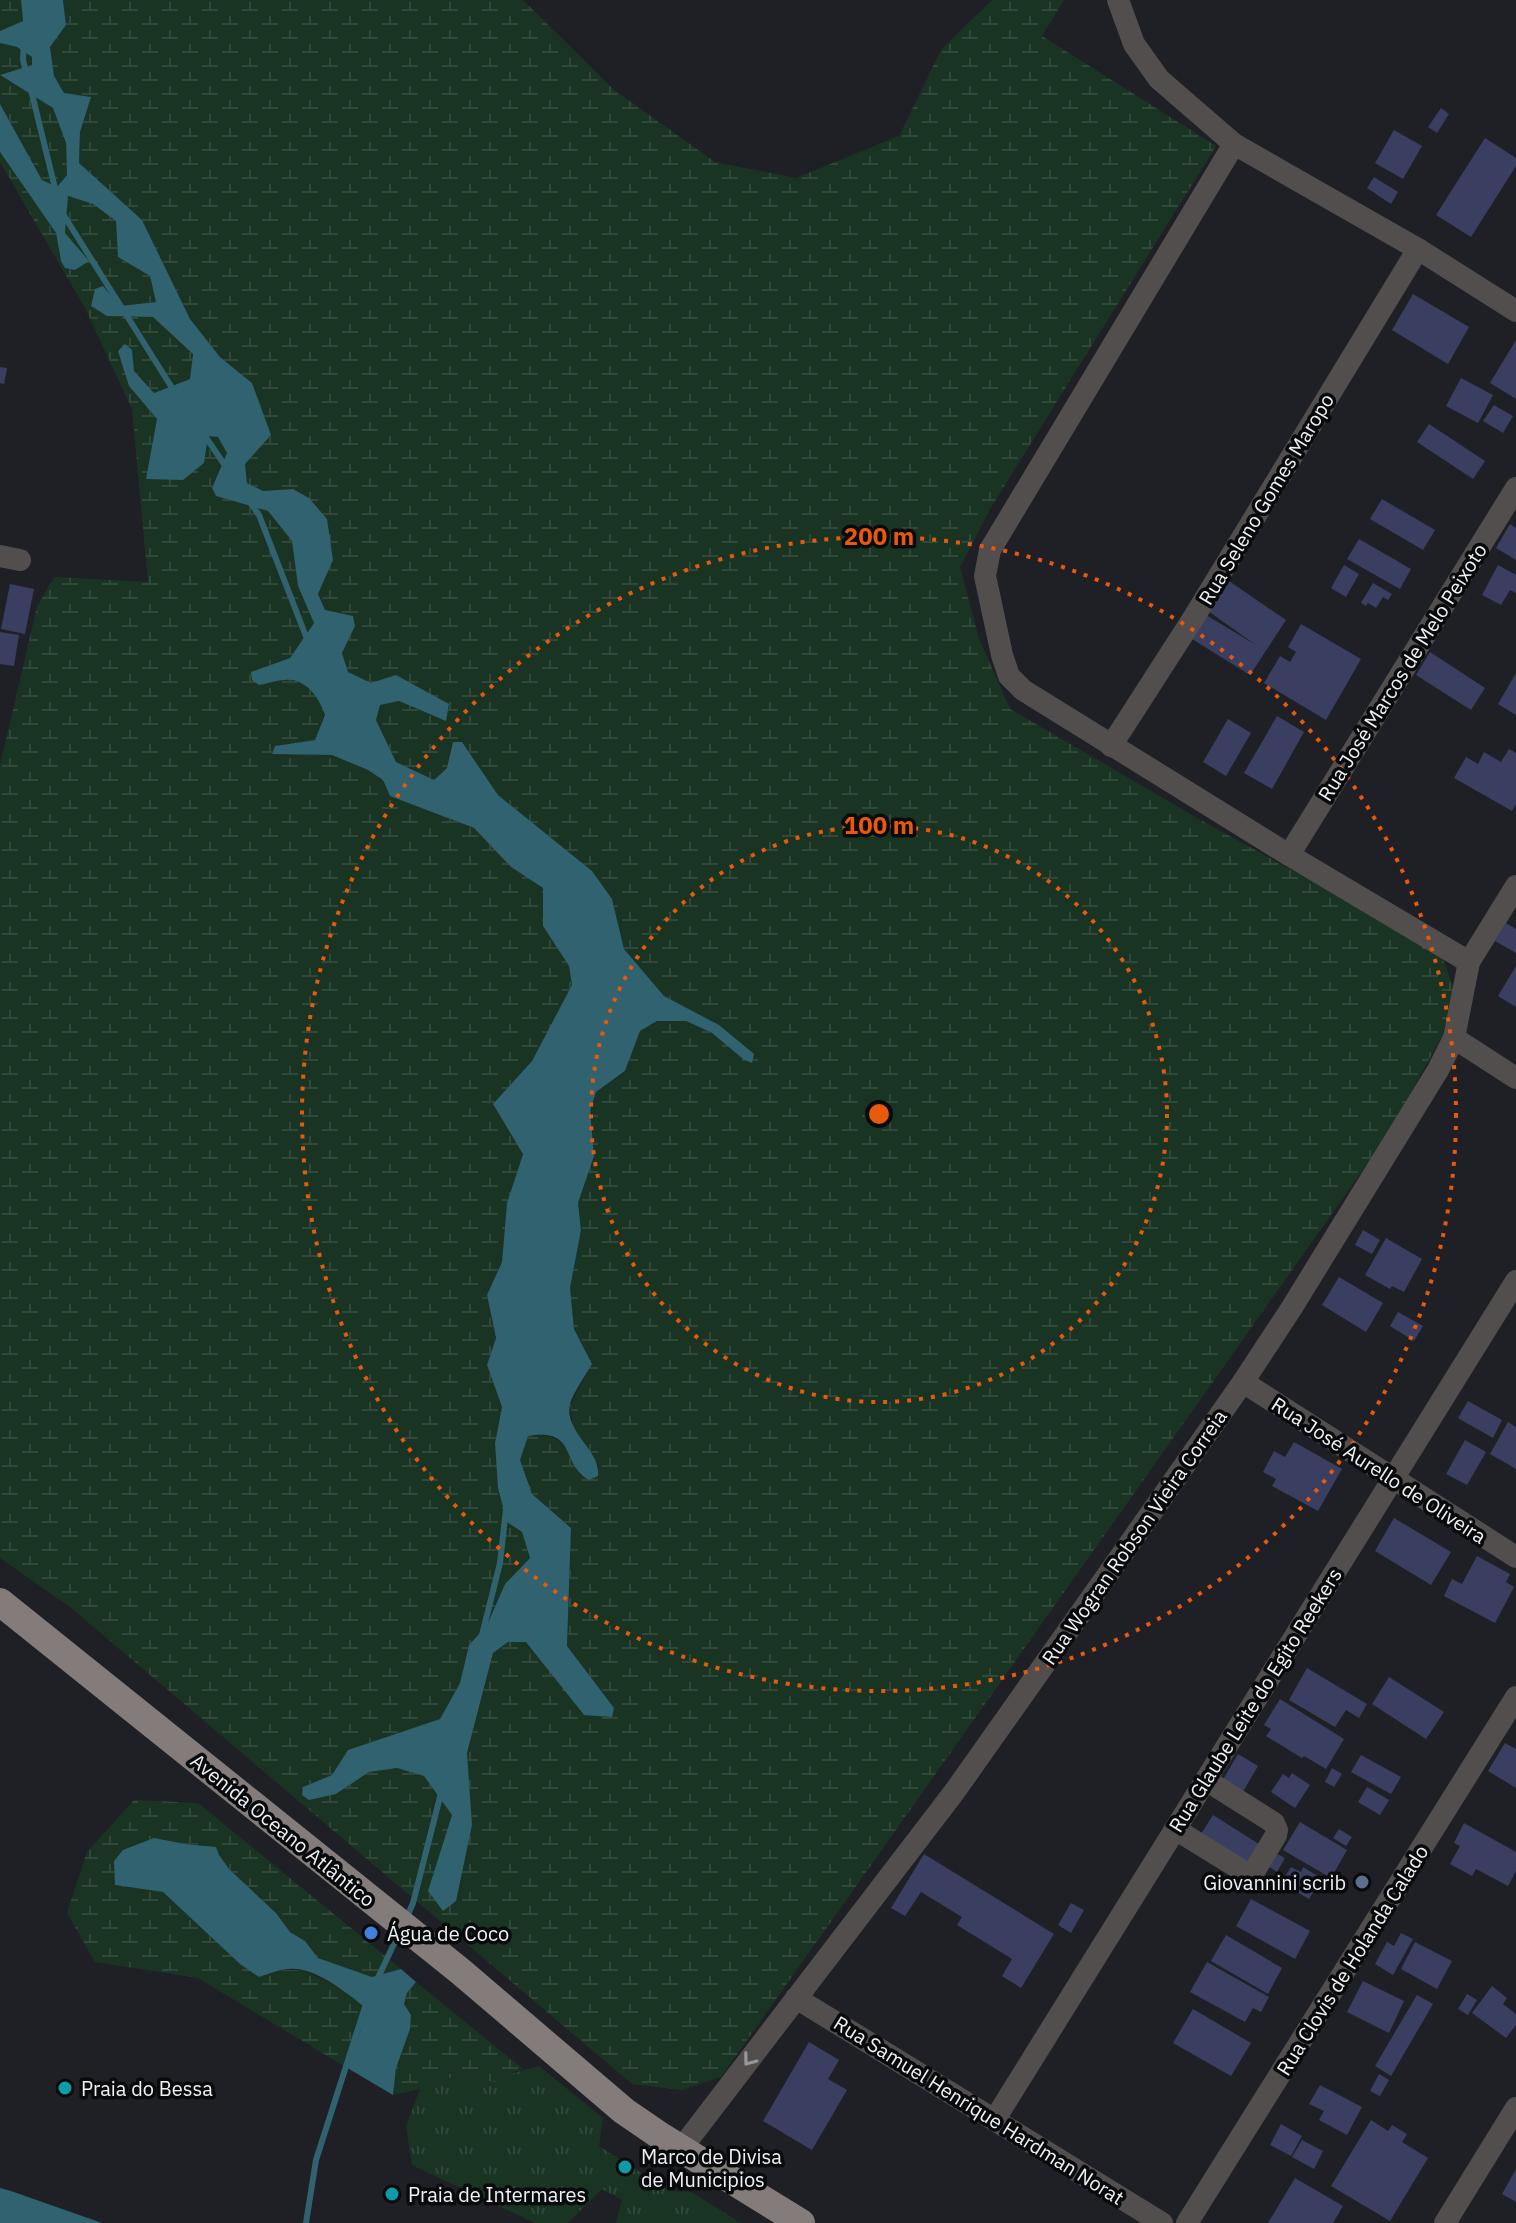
<svg xmlns="http://www.w3.org/2000/svg" width="1516" height="2223" font-family="'IBM Plex Sans',sans-serif">
  <defs>
    <pattern id="grass-tufts" width="24" height="20" patternUnits="userSpaceOnUse" patternTransform="scale(2)"><rect width="24" height="20" fill="#1a3424"/><path d="M3 7l-1-3M5 7V3M7 7l1-3M15 17l-1-3M17 17v-4M19 17l1-3" fill="none" stroke="#30483a"/></pattern>
    <pattern id="wetland-marsh" width="20" height="14" patternUnits="userSpaceOnUse" patternTransform="scale(2)"><rect width="20" height="14" fill="#1a3424"/><path d="M1 5h8M5 5V1M11 12h8M15 12V8" fill="none" stroke="#30483a"/></pattern>
  </defs>
  <rect width="100%" height="100%" fill="#1f2025"/>
  <polygon fill="url(#grass-tufts)" points="539,2066 603,2118 599,2146 670,2191 691,2192 741,2223 616,2223 622,2200 602,2189 568,2223 535,2223 412,2165 406,2126 420,2089 435,2079 459,2077 496,2082 506,2075"/>
  <g fill="url(#wetland-marsh)">
    <polygon points="0,0 21,0 23,21 0,31"/>
    <path d="M63,0H523L613,89L715,162L796,178L899,136L941,50L992,0H1064L1042,36L1216,146L990,509L960,567L979,639L1010,709L1199,819L1440,952L1454,989L1442,1036L1389,1133L721,2077L682,2090L632,2084L70,1607L0,1558V765L37,607L54,577L148,582L132,409L85,308L0,162V152L56,233L60,260L65,233L67,196L93,204L116,221L118,257L150,276L156,302L120,306L107,316H153L193,353L190,379L153,393L134,371L129,386L157,419L208,436H218L227,453L212,488L216,496L268,511L292,541L298,586L314,623L290,658L251,672L259,685C268,684 277,680 285,680C306,678 319,698 325,715L315,740L275,746L272,753L332,755L368,770L383,780L390,796L474,828L511,867L543,888V926L569,966L572,985L532,1061L493,1104L523,1153L507,1203L502,1262L487,1295L496,1339L487,1365L502,1407L495,1443L530,1558L505,1584L487,1625L469,1645L460,1683L440,1719L348,1750L332,1775L303,1787L336,1794L369,1772L397,1768L424,1776L452,1815L429,1891L472,1825L467,1754L493,1653L508,1642H527L584,1715L614,1709L567,1646L571,1528L532,1494L519,1460L528,1436C563,1431 566,1448 581,1476L599,1467L573,1426L570,1405L592,1364L574,1329L570,1288L581,1230L578,1203L594,1156L590,1110L596,1092L625,1072L640,1031L657,1021H685L712,1033L743,1059L719,1025L664,996L624,949L612,899L592,871L498,795L462,742H453L447,768L434,780L396,762L376,720L380,705L399,701L446,720L449,704L371,684L348,672L342,653L355,626L325,610L318,594L333,560L309,498L293,489L263,491L247,483L245,464L252,383L220,357L190,319L142,220L79,163L80,132L91,97L64,93L54,76L50,47L66,25Z"/>
    <polygon points="0,43 17,47 32,57 33,65 1,76 53,108 66,143 67,175 57,187 42,180 0,104"/>
    <path d="M134,1800L198,1803L401,1969L372,1977L318,1958L305,1941L290,1932L276,1913L229,1869L219,1855L202,1845L185,1844L115,1885L163,1892L240,1964L278,1970H303L342,1989L363,2006C365,2027 355,2048 344,2066L198,1978L95,1962L67,1913L87,1852Z"/>
    <polygon points="416,1982 523,2069 506,2075 496,2082 459,2077 435,2079 420,2089 393,2095 396,2068 410,2029 411,2015 404,2004 407,1993"/>
  </g>
  <g fill="#306270">
    <path d="M21,0H63L66,25L50,47L54,76L64,93L91,97L80,132L79,163L142,220L190,319L220,357L252,383L271,435L245,464L247,483L263,491L293,489L309,498L327,519L333,560L318,594L325,610L353,616L355,626L342,653L348,672L371,683L396,675L449,704L446,721L399,701L380,705L376,720L396,762L434,780L447,768L453,742H462L498,795L592,871L612,899L624,949L664,996L719,1025L754,1054L752,1063L743,1059L712,1033L686,1021H657L640,1031L625,1071L596,1092L590,1110L594,1156L578,1203L581,1230L570,1288L574,1329L592,1364C586,1375 573,1393 570,1404C564,1433 601,1450 598,1476L589,1480C560,1464 578,1428 528,1436L520,1460L532,1494L571,1528L567,1646L614,1708L612,1717L584,1715L526,1642H508L493,1653L467,1753L472,1825L456,1901L443,1911L428,1891L452,1815L424,1776L397,1768L369,1772L336,1794L309,1800L302,1795L303,1787L332,1775L348,1750L440,1719L460,1683L469,1645L487,1625L505,1584L530,1558L522,1532L507,1522L498,1488L495,1443L502,1407L487,1365L496,1338L487,1295L502,1262L507,1203L523,1154L493,1104L532,1061L572,985L569,966L543,926V888L511,867L474,828L390,796L383,780L368,770L332,755L272,754L275,746L315,740L325,715C319,698 306,678 285,680C276,680 267,684 259,685L252,680L251,672L290,658L314,623L298,586L292,541L268,511L216,496L212,488L227,453L218,437L208,436L204,463L183,480L146,479L157,419L129,386L118,351L125,344L132,350L134,371L154,393L190,379L193,354L153,317L107,316L91,306L95,289L103,286L120,306L156,302L150,276L118,257L116,221L93,204L68,196L65,233L89,261L75,270L65,268L61,261L56,233L0,152V104L42,180L57,187L67,175L66,143L53,108L0,75L32,65V57L17,47L0,43V31L23,21Z"/>
    <path d="M154,1838L185,1844L216,1847L219,1855L229,1869L276,1913L290,1932L305,1941L318,1958L372,1977L401,1969L416,1982L407,1993L404,2004L411,2015L410,2029L396,2068L393,2095L344,2066C355,2048 365,2027 363,2006C349,1994 322,1974 303,1970C288,1966 273,1972 259,1977L240,1964L163,1892L115,1885L114,1861L123,1850Z"/>
    <polygon points="0,2188 11,2191 102,2223 0,2223"/>
  </g>
  <g fill="none" stroke-linecap="round" stroke-linejoin="round">
    <g stroke="#306270" stroke-width="6">
      <polyline points="24,43 23,60 27,75"/>
      <polyline points="31,90 56,192"/>
      <polyline points="63,214 174,391"/>
      <polyline points="205,436 226,467"/>
      <polyline points="250,502 259,515 307,639"/>
      <polyline points="482,1635 500,1563 506,1509"/>
      <polyline points="407,1917 413,1903 441,1793"/>
      <polyline points="376,1982 400,1931"/>
      <polyline points="306,2223 316,2160 365,2007"/>
    </g>
  </g>
  <g fill="#3a3e60">
    <polygon points="1441,108 1449,114 1437,133 1428,127"/>
    <polygon points="1394,130 1422,146 1403,179 1375,163"/>
    <polygon points="1485,138 1516,158 1516,166 1471,237 1436,215"/>
    <polygon points="1374,177 1398,192 1391,204 1367,188"/>
    <polygon points="1413,294 1469,327 1448,364 1392,330"/>
    <polygon points="1516,340 1516,399 1490,383"/>
    <polygon points="0,367 7,368 4,384 0,383"/>
    <polygon points="1461,378 1493,395 1478,423 1446,406"/>
    <polygon points="1494,405 1513,416 1503,433 1483,421"/>
    <polygon points="1429,424 1485,461 1473,479 1417,442"/>
    <polygon points="1382,499 1435,530 1423,550 1370,519"/>
    <polygon points="1510,524 1516,528 1516,560 1496,548"/>
    <polygon points="1359,539 1411,569 1400,589 1347,559"/>
    <polygon points="1344,565 1359,574 1346,597 1331,588"/>
    <polygon points="1498,565 1516,575 1516,593 1510,590 1501,605 1482,595"/>
    <polygon points="1229,581 1286,620 1250,675 1192,639 1206,615 1256,645 1208,611"/>
    <polygon points="1373,583 1392,594 1388,600 1383,597 1376,608 1368,603 1366,606 1361,603"/>
    <polygon points="10,584 34,589 25,634 1,629"/>
    <polygon points="1301,624 1361,659 1326,720 1264,683 1280,656 1290,662 1296,652 1288,647"/>
    <polygon points="0,632 19,635 14,666 0,664"/>
    <polygon points="1430,652 1485,688 1471,710 1416,675"/>
    <polygon points="1516,673 1516,715 1498,704"/>
    <polygon points="1277,716 1304,732 1272,789 1244,773"/>
    <polygon points="1228,719 1251,733 1226,776 1203,762"/>
    <polygon points="1509,749 1516,753 1516,804 1512,811 1454,778 1466,757 1478,764 1484,752 1501,762"/>
    <polygon points="1506,923 1516,929 1516,953 1495,941"/>
    <polygon points="1516,966 1516,1007 1498,996"/>
    <polygon points="1363,1230 1380,1240 1372,1254 1355,1245"/>
    <polygon points="1386,1238 1422,1259 1404,1292 1392,1286 1390,1289 1365,1275"/>
    <polygon points="1339,1277 1383,1303 1366,1332 1322,1305"/>
    <polygon points="1398,1312 1423,1326 1414,1341 1390,1326"/>
    <polygon points="1468,1401 1502,1420 1493,1438 1458,1418"/>
    <polygon points="1508,1422 1516,1427 1516,1469 1490,1454"/>
    <polygon points="1465,1440 1486,1452 1467,1485 1446,1474"/>
    <polygon points="1294,1442 1342,1469 1318,1511 1272,1486 1276,1479 1263,1472 1274,1451 1285,1457"/>
    <polygon points="1394,1518 1451,1552 1431,1585 1375,1551"/>
    <polygon points="1477,1556 1510,1574 1506,1582 1514,1587 1495,1623 1444,1596 1452,1579 1462,1584"/>
    <polygon points="1307,1668 1367,1704 1359,1718 1346,1710 1335,1727 1289,1700"/>
    <polygon points="1389,1677 1444,1712 1426,1739 1372,1704"/>
    <polygon points="1280,1699 1344,1739 1326,1769 1304,1756 1302,1758 1266,1736 1271,1729 1264,1725"/>
    <polygon points="1505,1743 1516,1749 1516,1788 1488,1771"/>
    <polygon points="1238,1754 1258,1766 1241,1795 1221,1783"/>
    <polygon points="1361,1755 1401,1777 1391,1794 1351,1772"/>
    <polygon points="1332,1768 1342,1774 1334,1787 1325,1782"/>
    <polygon points="1292,1773 1310,1785 1295,1808 1271,1792 1283,1774 1289,1778"/>
    <polygon points="1367,1787 1389,1800 1380,1815 1358,1802"/>
    <polygon points="1213,1815 1262,1846 1251,1864 1201,1834"/>
    <polygon points="1300,1822 1347,1850 1331,1878 1283,1850"/>
    <polygon points="1464,1823 1516,1852 1516,1871 1508,1886 1476,1869 1472,1876 1450,1864 1460,1846 1454,1843"/>
    <polygon points="1339,1829 1352,1837 1346,1846 1333,1838"/>
    <polygon points="1275,1853 1285,1858 1277,1872 1268,1866"/>
    <polygon points="924,1854 1054,1934 1021,1988 1002,1976 1012,1959 957,1925 962,1917 921,1892 905,1916 891,1908"/>
    <polygon points="1291,1867 1301,1872 1303,1867 1321,1878 1309,1899 1281,1883"/>
    <polygon points="1251,1899 1310,1931 1295,1959 1236,1926"/>
    <polygon points="1071,1903 1084,1910 1071,1933 1058,1925"/>
    <polygon points="1401,1933 1413,1939 1393,1975 1375,1964 1387,1942 1394,1946"/>
    <polygon points="1226,1935 1282,1968 1268,1994 1211,1961"/>
    <polygon points="1415,1942 1452,1961 1437,1989 1401,1969"/>
    <polygon points="1207,1962 1269,1997 1261,2012 1253,2008 1245,2022 1190,1992"/>
    <polygon points="1363,1981 1404,2001 1389,2033 1347,2012"/>
    <polygon points="1492,1986 1507,1998 1503,2004 1516,2014 1516,2025 1506,2038 1472,2013"/>
    <polygon points="1467,1994 1477,2000 1468,2015 1458,2009"/>
    <polygon points="1417,1995 1433,2004 1391,2076 1375,2066"/>
    <polygon points="1193,2009 1251,2043 1231,2076 1173,2043"/>
    <polygon points="809,2042 839,2060 828,2079 847,2090 812,2150 763,2121"/>
    <polygon points="1379,2074 1389,2080 1380,2096 1370,2091"/>
    <polygon points="1320,2085 1362,2107 1347,2135 1319,2120 1324,2111 1309,2104"/>
    <polygon points="1371,2120 1388,2131 1392,2125 1407,2134 1402,2142 1428,2158 1390,2221 1331,2186"/>
    <polygon points="1281,2124 1302,2136 1291,2156 1270,2145"/>
    <polygon points="1302,2140 1323,2151 1314,2169 1292,2157"/>
    <polygon points="1516,2169 1516,2202 1502,2194"/>
    <polygon points="1295,2178 1343,2206 1333,2223 1268,2223"/>
  </g>
  <g fill="none" stroke-linecap="round" stroke-linejoin="round">
    <g stroke="#524e4e" stroke-width="22">
      <polyline points="1118,0 1134,44 1159,79 1234,144 1418,249 1516,311"/>
      <polyline points="1234,144 990,550 985,576 1002,655 1009,676 1023,690 1289,855 1469,962"/>
      <polyline points="0,556 20,560"/>
      <polyline points="1111,746 1194,617 1418,249"/>
      <polyline points="1289,855 1516,488"/>
      <polyline points="1454,1038 1516,1078"/>
      <polyline points="1243,1382 1516,1557"/>
      <polyline points="1175,1829 1243,1871 1249,1873 1255,1870 1276,1835 1277,1830 1274,1823 1206,1780"/>
      <polyline points="796,1998 1162,2223"/>
      <polyline points="995,2119 1516,1281"/>
      <polyline points="681,2149 955,1791 1123,1553 1243,1382 1291,1309 1438,1070 1454,1038 1469,962 1516,886"/>
      <polyline points="1187,2223 1516,1697"/>
      <polyline points="1445,2223 1516,2108"/>
    </g>
    <polyline stroke="#837c7b" stroke-width="28" points="0,1602 460,1971 624,2111 662,2137 801,2223"/>
  </g>
  <defs><path id="oneway-chevron" d="M-2-3.5L2.5 0L-2 3.5" fill="none" stroke-width="1.6" stroke-linecap="round" stroke-linejoin="round" transform="scale(2)"/></defs>
  <use stroke="#999799" href="#oneway-chevron" transform="translate(749 2060) rotate(127)"/>
  <g fill="none" stroke="#e8590c" stroke-width="4" stroke-dasharray="4 8">
    <circle cx="879" cy="1114" r="288"/>
    <circle cx="879" cy="1114" r="577"/>
  </g>
  <circle fill="#5c6f8a" stroke="#090a0c" stroke-width="3" cx="1362" cy="1882" r="8"/>
  <circle fill="#3f7fe0" stroke="#090a0c" stroke-width="3" cx="371" cy="1933" r="8"/>
  <g fill="#0f9aa8" stroke="#090a0c" stroke-width="3">
    <circle cx="65" cy="2088" r="8"/>
    <circle cx="625" cy="2167" r="8"/>
    <circle cx="392" cy="2194" r="8"/>
  </g>
  <g text-anchor="middle" dominant-baseline="central" stroke-width="7" stroke-linejoin="round" paint-order="stroke">
    <g font-size="20" fill="#f0f1f5" stroke="#090a0c">
      <text transform="translate(1266 499) rotate(-59)">Rua Seleno Gomes Maropo</text>
      <text transform="translate(1402 672) rotate(-58)">Rua José Marcos de Melo Peixoto</text>
      <text transform="translate(1379 1470) rotate(33)">Rua José Aurello de Oliveira</text>
      <text transform="translate(1134 1537) rotate(-55)">Rua Wogran Robson Vieira Correia</text>
      <text transform="translate(1255 1700) rotate(-58)">Rua Glaube Leite do Egito Reekers</text>
      <text transform="translate(283 1830) rotate(39)">Avenida Oceano Atlântico</text>
      <text transform="translate(1352 1960) rotate(-58)">Rua Clovis de Holanda Calado</text>
      <text transform="translate(979 2110) rotate(32)">Rua Samuel Henrique Hardman Norat</text>
    </g>
    <g font-size="20" fill="#f0f1f5" stroke="#090a0c" text-anchor="start">
      <text x="1346" y="1882" text-anchor="end">Giovannini scrib</text>
      <text x="387" y="1933">Água de Coco</text>
      <text x="81" y="2088">Praia do Bessa</text>
      <text x="641" y="2156">Marco de Divisa<tspan x="641" dy="23">de Municipios</tspan></text>
      <text x="408" y="2194">Praia de Intermares</text>
    </g>
  </g>
  <circle cx="879" cy="1114" r="12" fill="#e8590c" stroke="#090a0c" stroke-width="4"/>
  <g font-size="24" text-anchor="middle" font-weight="bold" fill="#e8590c" stroke="#090a0c" stroke-width="7" stroke-linejoin="round" paint-order="stroke">
    <text x="879" y="545">200 m</text>
    <text x="879" y="834">100 m</text>
  </g>
</svg>
